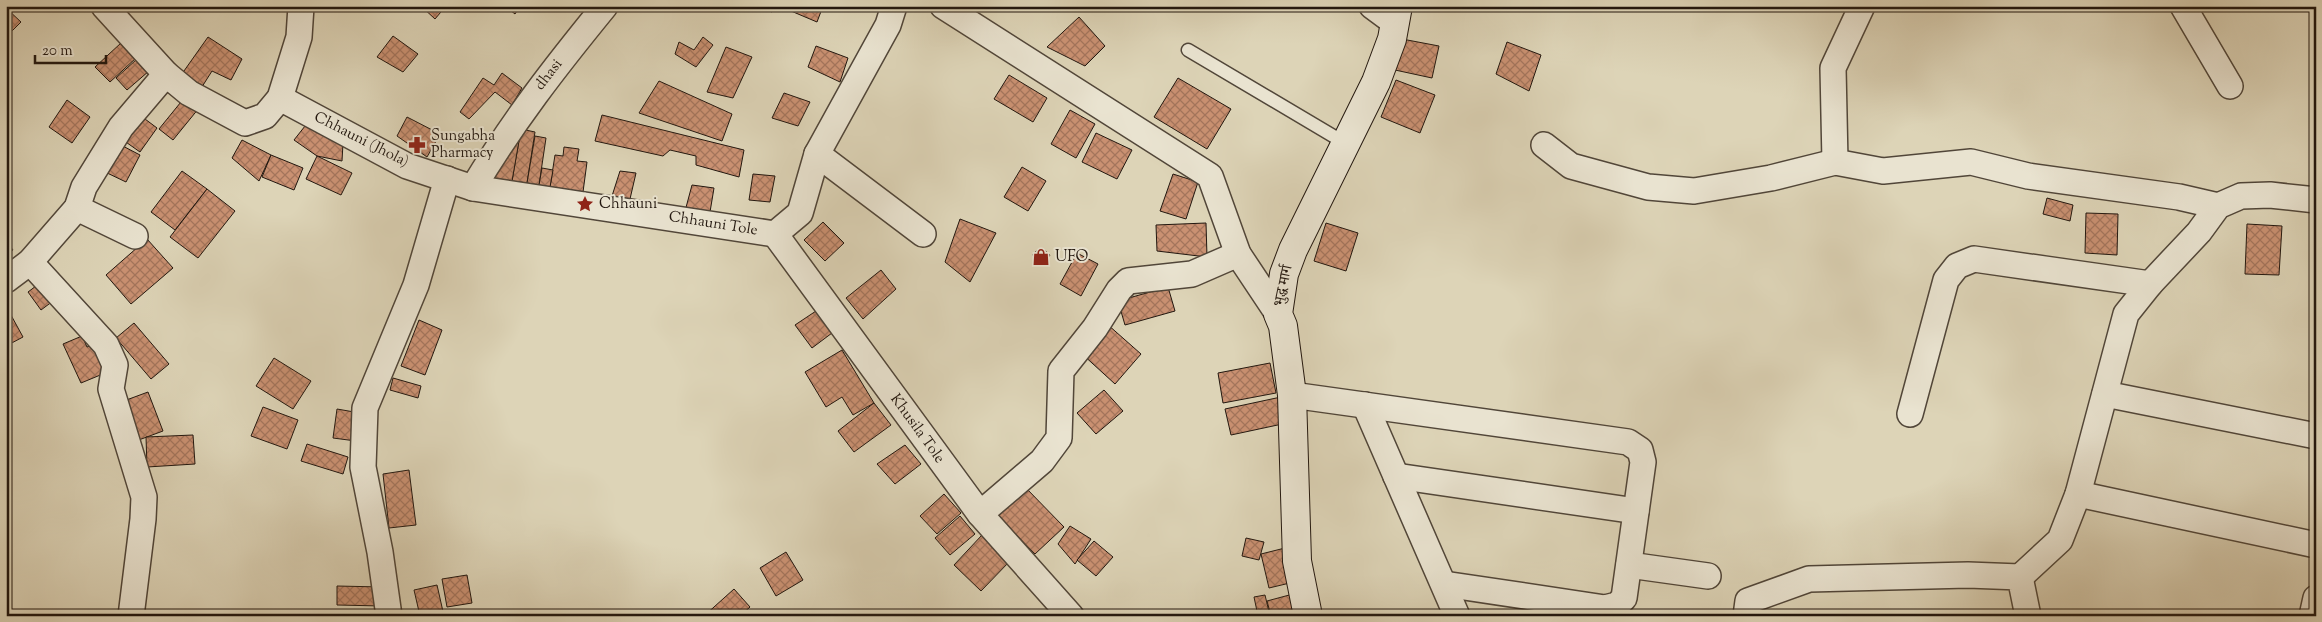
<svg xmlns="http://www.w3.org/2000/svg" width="2322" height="622" font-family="'Sorts Mill Goudy','Noto Serif Devanagari',serif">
  <defs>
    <pattern id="building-cross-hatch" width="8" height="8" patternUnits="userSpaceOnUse" patternTransform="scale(1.25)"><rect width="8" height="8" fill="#ca9172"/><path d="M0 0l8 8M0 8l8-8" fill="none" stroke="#a4755c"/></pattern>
  </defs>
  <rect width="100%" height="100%" fill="#ddd4b7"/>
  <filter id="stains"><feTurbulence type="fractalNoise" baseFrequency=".004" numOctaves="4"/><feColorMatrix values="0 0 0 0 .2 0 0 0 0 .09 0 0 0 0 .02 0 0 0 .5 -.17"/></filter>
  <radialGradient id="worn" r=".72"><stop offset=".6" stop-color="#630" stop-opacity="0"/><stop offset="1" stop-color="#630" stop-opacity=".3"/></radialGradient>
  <g fill="url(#building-cross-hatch)" stroke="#22170f">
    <polygon points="421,6 446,6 435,19"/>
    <polygon points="505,6 520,6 515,14"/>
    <polygon points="758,6 775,6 772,12"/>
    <polygon points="793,6 823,6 817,22 791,11"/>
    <polygon points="6,8 21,22 6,37"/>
    <polygon points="1079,17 1105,46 1085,66 1047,47"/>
    <polygon points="393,36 418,54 403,72 377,57"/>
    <polygon points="208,37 242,59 231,80 212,71 200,90 179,78"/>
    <polygon points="703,37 713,45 696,67 675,54 679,42 694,50"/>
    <polygon points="1402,39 1439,46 1432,78 1395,70"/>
    <polygon points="1507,42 1541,55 1529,91 1496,74"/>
    <polygon points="121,43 136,58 110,82 95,67"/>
    <polygon points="816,46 848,58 840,82 808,67"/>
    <polygon points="726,47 752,57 733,98 707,92"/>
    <polygon points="137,59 149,71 127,90 116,78"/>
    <polygon points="502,73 522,88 512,105 495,92 469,119 460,112 483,78 494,85"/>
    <polygon points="1009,75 1047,98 1033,122 994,99"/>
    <polygon points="1178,78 1231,109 1207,149 1154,117"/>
    <polygon points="1396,80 1435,95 1420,133 1381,117"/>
    <polygon points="659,81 732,114 722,141 639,113"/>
    <polygon points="784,93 810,102 798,126 772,118"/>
    <polygon points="185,97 199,108 173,140 159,129"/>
    <polygon points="67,100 90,117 72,143 49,127"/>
    <polygon points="1070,110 1095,124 1076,158 1051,144"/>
    <polygon points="602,115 744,150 739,177 696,165 696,156 670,150 663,156 595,141"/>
    <polygon points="141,116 157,128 140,152 123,140"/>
    <polygon points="407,117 440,134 427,157 397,136"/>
    <polygon points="309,121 343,143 342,161 317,156 294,140"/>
    <polygon points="521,129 535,132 527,183 512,181"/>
    <polygon points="1096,133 1132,150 1117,179 1082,162"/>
    <polygon points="535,136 546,138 539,185 527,183"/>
    <polygon points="507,138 519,141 512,181 482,176"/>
    <polygon points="242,140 271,155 259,181 232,158"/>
    <polygon points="117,143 140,155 126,182 103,171"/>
    <polygon points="564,147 579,149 577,161 587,162 583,192 550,187 555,155 563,156"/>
    <polygon points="271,155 303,168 294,190 262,177"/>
    <polygon points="317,156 352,173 341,195 306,179"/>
    <polygon points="1022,167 1046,181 1028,211 1004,197"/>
    <polygon points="542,168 553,170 550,187 539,185"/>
    <polygon points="182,171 207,189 175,230 151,212"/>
    <polygon points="620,171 636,173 630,199 612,196"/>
    <polygon points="753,174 775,176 770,202 749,200"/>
    <polygon points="1173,174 1198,182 1186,219 1160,211"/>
    <polygon points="692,185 714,188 709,218 684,215"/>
    <polygon points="207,189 235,211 198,258 170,237"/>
    <polygon points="2047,198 2073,205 2070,221 2043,214"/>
    <polygon points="2086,213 2118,214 2117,255 2085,253"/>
    <polygon points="960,219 996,233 970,282 945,262"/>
    <polygon points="823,222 844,243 825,261 804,240"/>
    <polygon points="1206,223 1207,257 1157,251 1156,225"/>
    <polygon points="1326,223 1358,233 1346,271 1314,261"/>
    <polygon points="2247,224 2282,226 2279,275 2245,274"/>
    <polygon points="147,239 173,268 131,304 106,275"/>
    <polygon points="6,241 13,250 6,255"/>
    <polygon points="1038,250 1044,250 1050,255 1045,262 1040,263 1034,259 1033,254"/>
    <polygon points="1077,253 1098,264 1081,296 1060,284"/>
    <polygon points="881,270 896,289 863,319 846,298"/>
    <polygon points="44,280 57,298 41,310 28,292"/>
    <polygon points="1168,287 1175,311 1125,325 1118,301"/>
    <polygon points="6,306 23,337 6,346"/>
    <polygon points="816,311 832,333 812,348 795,325"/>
    <polygon points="419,320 442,330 425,375 401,366"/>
    <polygon points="134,323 169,364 151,379 116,338"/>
    <polygon points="1107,324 1141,354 1115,384 1081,353"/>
    <polygon points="82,336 87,347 98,343 110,371 81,383 63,344"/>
    <polygon points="842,350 874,403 853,415 842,397 826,407 805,372"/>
    <polygon points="274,358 311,381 293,409 256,386"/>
    <polygon points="1270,363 1276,393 1223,403 1218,373"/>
    <polygon points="393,378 421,386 418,398 390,390"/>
    <polygon points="1104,390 1123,411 1096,434 1077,413"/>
    <polygon points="148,392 163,431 136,441 121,402"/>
    <polygon points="1281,397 1287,423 1231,435 1225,409"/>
    <polygon points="874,403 891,425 854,452 838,431"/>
    <polygon points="263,407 298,420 287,449 251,436"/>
    <polygon points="337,409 360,413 356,441 333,438"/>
    <polygon points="193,435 195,464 147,467 146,437"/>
    <polygon points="307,444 348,457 343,474 301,461"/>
    <polygon points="905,445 921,464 895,484 877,464"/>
    <polygon points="409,470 416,525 389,528 383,474"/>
    <polygon points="1025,487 1064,527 1035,554 996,514"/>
    <polygon points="944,494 961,513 937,534 920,516"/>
    <polygon points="960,516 975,534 950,555 935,538"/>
    <polygon points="1070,526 1091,539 1075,564 1058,544"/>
    <polygon points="982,535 1010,561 981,591 954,565"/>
    <polygon points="1246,538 1264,542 1259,560 1242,556"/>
    <polygon points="1094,541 1113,557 1096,576 1077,560"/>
    <polygon points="1285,548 1294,582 1269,588 1261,554"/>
    <polygon points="786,552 803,580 776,596 760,568"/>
    <polygon points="467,575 472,603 447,607 442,579"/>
    <polygon points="437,585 444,616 420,616 414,590"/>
    <polygon points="337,586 382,587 382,606 337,605"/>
    <polygon points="734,589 750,607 740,616 704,616"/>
    <polygon points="1293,594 1299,616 1271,616 1267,601"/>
    <polygon points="1265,595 1270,616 1258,616 1254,597"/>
    <polygon points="500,611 500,616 453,616 453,614"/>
  </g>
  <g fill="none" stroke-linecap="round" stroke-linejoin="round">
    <g stroke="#514639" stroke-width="15">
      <polyline id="lane" points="1188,50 1345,143"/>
    </g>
    <g stroke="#514639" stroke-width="28">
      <g id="street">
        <polyline points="104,6 166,74"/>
        <polyline points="943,6 1210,176 1238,254 1278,314"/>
        <polyline points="1372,6 1395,23"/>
        <polyline points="2183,6 2230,86"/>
        <polyline points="280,98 407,166 473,188 775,234"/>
        <polyline points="1544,145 1571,166 1648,187 1694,191 1771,178 1835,162 1883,171 1971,162 2028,176 2179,197 2218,206"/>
        <polyline points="817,154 923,234"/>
        <polyline points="1835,162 1833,68 1862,6"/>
        <path d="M473,188C513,121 556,66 605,6"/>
        <polyline points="77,208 135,236"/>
        <polyline points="775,234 980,514 1071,616"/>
        <polyline points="775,234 800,213 817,154 888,25 894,6"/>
        <polyline points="30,262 106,345 115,365 111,389 144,497 143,519 131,616"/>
        <polyline points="6,280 30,262 77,208 84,187 121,127 166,74 189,93 245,123 265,116 280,98 299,37 301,6"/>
        <polyline points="2105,394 2316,436"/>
        <polyline points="1292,395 1628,442 1640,450 1643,462 1624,598 1617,605 1605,608 1444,584"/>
        <polyline points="1365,405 1457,616"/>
        <polyline points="1910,414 1946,280 1957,266 1974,259 2150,284"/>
        <polyline points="1396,476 1636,511"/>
        <polyline points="2078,494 2316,545"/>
        <polyline points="980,514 1042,461 1059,438 1061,371 1095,328 1119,290 1128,281 1192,274 1238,254"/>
        <polyline points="1629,565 1708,576"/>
        <polyline points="2020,577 2060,540 2078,494 2126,314 2150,284 2199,232 2218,206 2241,196 2270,195 2316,200"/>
        <polyline points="389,616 380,552 363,467 365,408 416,285 447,179"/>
        <polyline points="1746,616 1748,601 1809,579 1968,575 2020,577 2028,616"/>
        <polyline points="2312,616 2316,598"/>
      </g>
    </g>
    <g stroke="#22170f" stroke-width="30">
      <polyline id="secondary" points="1308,616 1297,561 1292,395 1283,326 1278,314 1284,274 1293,250 1376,82 1392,39 1398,6"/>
    </g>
    <use href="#lane" stroke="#e9e3d0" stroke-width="12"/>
    <use href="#street" stroke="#e9e3d0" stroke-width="25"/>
    <use href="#secondary" stroke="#e9e3d0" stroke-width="28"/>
  </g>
  <defs>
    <g id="pharmacy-bare" transform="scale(1.35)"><path d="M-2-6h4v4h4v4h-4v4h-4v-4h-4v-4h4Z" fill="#8f2418" stroke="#e9e3d0" stroke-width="2.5" paint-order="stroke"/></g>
    <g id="sight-bare" transform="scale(1.35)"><path d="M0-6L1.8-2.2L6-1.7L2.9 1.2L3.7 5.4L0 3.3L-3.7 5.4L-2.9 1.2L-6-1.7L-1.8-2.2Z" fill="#8f2418" stroke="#e9e3d0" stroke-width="2.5" paint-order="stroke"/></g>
    <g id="shop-bare" transform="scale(1.35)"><path d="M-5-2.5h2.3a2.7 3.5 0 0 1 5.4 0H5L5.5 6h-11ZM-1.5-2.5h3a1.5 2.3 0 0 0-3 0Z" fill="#8f2418" stroke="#e9e3d0" stroke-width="2.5" paint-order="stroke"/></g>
  </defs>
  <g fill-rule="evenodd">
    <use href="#pharmacy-bare" x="417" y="145"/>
    <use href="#sight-bare" x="585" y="204"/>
    <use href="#shop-bare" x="1041" y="257"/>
  </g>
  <g text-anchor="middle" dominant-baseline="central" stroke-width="4" stroke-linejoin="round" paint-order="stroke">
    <g font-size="15" fill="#22170f" stroke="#e9e3d0">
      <text transform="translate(549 75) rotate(-52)">dhasi</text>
      <text transform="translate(361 140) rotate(27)">Chhauni (Jhola)</text>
      <text transform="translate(713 224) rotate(9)">Chhauni Tole</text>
      <text transform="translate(1284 286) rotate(-78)">भुद्ध मार्ग</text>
      <text transform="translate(917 429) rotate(54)">Khusila Tole</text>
    </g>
    <g font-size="15" fill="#22170f" stroke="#e9e3d0" text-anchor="start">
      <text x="431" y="136">Sungabha<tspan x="431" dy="17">Pharmacy</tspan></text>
      <text x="599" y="204">Chhauni</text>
      <text x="1055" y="257">UFO</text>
    </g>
  </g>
  <rect width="2322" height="622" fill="none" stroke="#ddd4b7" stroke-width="25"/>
  <rect x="8" y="8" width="2307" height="607" fill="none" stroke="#22170f" stroke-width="2.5"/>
  <rect x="12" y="12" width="2297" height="597" fill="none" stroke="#22170f"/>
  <path d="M35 55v8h71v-8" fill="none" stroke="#22170f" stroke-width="2.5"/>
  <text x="42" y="55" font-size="15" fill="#22170f" stroke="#e9e3d0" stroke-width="4" paint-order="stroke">20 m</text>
  <rect width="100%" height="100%" filter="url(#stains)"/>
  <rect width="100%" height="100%" fill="url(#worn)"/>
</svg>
